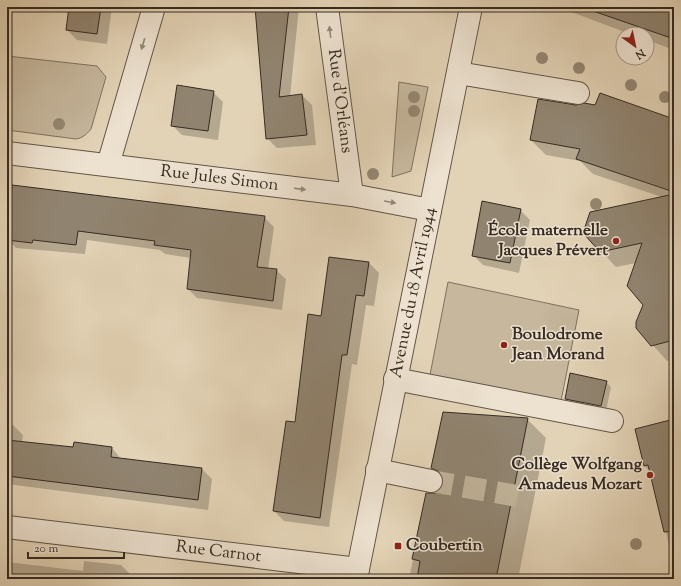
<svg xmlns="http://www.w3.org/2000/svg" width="681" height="586" font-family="'Sorts Mill Goudy',serif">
  <rect width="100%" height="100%" fill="#e3d3b6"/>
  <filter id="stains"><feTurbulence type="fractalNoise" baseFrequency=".005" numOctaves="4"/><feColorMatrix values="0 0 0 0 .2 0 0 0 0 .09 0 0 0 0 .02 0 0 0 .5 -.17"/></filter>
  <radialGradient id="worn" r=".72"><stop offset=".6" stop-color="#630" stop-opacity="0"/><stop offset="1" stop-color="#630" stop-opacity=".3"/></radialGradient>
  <g fill="#c6b79d" stroke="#7e7260">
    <path d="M7,56L97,66L106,77L91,129C86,135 82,138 76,139L7,130Z"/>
    <polygon points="399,82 428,87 411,171 392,177"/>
    <polygon points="448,282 579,310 560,406 429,380"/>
  </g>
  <g fill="#0003">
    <polygon points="70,7 112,7 107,44 77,40 67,30"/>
    <polygon points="256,7 299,7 290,97 302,95 312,105 316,145 277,148 267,138"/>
    <polygon points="558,7 674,7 674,50 647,40 647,34 630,34"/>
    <polygon points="213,92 223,102 218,140 182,135 172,125"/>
    <polygon points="674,120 674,359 667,361 636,326 644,305 636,263 616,267 601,251 662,197 593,174 580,161 546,155 531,140"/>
    <polygon points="7,186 264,217 274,227 268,269 276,270 286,279 282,310 197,298 188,289 191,258 165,254 160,250 87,240 85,254 16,248 11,243 7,243"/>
    <polygon points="520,210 530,220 519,273 483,265 473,255"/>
    <polygon points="369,263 379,273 374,306 366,305 357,365 352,364 329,527 284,521 274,511 322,317"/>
    <polygon points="606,382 611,387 606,411 571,404 566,399"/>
    <polygon points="527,419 546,438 518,579 409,579 427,494 436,494 441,490 444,480 432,468"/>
    <polygon points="674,419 674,565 651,472 645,466 636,430"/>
    <polygon points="7,424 13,425 23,435 22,442 74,448 112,448 122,460 202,469 212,479 208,510 7,484"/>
    <polygon points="84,561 121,565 131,575 131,579 7,579 7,562 83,571"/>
  </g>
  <g fill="#90836f" stroke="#362c22">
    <polygon points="69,7 101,7 97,34 66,30"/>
    <polygon points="255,7 289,7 279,97 302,94 307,135 266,139"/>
    <polygon points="594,7 674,7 674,39 593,11"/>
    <polygon points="177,85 214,91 208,131 171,126"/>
    <polygon points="600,93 674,119 674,192 576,159 580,149 530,140 538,99 576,105 584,103 595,105"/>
    <polygon points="12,185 265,216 257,267 277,269 273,301 187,289 191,250 154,245 155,241 78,231 76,245 33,240 32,243 7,240"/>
    <polygon points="674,194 674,340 651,346 636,328 636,322 643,305 627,286 642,243 600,252 583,233 590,212"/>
    <polygon points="482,201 521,209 510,263 472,256"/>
    <polygon points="329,257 369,262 364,296 356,295 347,355 342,355 320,518 273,511 286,421 295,422 308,314 321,316"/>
    <polygon points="570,373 607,381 601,406 565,399"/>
    <polygon points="443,412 528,418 496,579 417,579 420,561 412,559 426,493 435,493 441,489 443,483 443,477 440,472 431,468"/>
    <polygon points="674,419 674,531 664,532 648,465 644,466 635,429"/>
    <polygon points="7,440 73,447 74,442 112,447 111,457 202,468 198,500 7,476"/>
  </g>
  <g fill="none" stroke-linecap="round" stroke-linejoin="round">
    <polyline stroke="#c0b298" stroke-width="22" stroke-dasharray="22 11" stroke-linecap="butt" points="431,481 529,498"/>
    <g stroke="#615647" stroke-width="24">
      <g id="minor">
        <path id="s1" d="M327,7L352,195"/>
        <polyline points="458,73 578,93"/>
        <path id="s2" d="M7,153L352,195L430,210"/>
        <polyline points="108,165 154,7"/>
        <polyline points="395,379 612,421"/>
        <polyline points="377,470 431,481"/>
        <path id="s3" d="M7,527L358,569"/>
        <path id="s4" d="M356,579L471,7"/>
      </g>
    </g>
    <use href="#minor" stroke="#ede2d0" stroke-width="22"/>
  </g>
  <g fill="#948772">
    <circle cx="542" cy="58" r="6"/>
    <circle cx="579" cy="68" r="6"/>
    <circle cx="631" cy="85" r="6"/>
    <circle cx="414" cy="97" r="6"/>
    <circle cx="665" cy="97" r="6"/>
    <circle cx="414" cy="111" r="6"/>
    <circle cx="59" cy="124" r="6"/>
    <circle cx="373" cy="174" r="6"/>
    <circle cx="596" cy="204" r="6"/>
    <circle cx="636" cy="544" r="6"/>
  </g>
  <defs><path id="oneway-solid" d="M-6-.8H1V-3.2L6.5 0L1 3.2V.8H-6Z"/></defs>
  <g fill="#928779">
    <use href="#oneway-solid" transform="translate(330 32) rotate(-97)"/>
    <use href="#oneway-solid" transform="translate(143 44) rotate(107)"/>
    <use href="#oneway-solid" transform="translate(300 189) rotate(7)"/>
    <use href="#oneway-solid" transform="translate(390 202) rotate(10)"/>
  </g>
  <g fill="#8f2418" stroke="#ede2d0" stroke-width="1.5">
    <circle cx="616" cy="241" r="4"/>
    <circle cx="504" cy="345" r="4"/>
    <circle cx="650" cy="475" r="4"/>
    <rect x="394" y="542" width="8" height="8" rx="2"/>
  </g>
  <g text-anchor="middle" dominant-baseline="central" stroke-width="3" stroke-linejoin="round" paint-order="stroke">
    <g font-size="17" fill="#362c22" stroke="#ede2d0">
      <text stroke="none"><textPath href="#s1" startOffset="95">Rue d'Orléans</textPath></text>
      <text stroke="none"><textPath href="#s2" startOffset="214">Rue Jules Simon</textPath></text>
      <text stroke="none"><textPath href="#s4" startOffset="292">Avenue du 18 Avril 1944</textPath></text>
      <text stroke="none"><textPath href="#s3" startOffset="213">Rue Carnot</textPath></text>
    </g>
    <g font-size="17" font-weight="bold" fill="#362c22" stroke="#ede2d0" text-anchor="end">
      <text x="608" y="231">École maternelle<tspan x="608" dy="20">Jacques Prévert</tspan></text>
      <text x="512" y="335" text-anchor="start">Boulodrome<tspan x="512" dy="20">Jean Morand</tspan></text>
      <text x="642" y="465">Collège Wolfgang<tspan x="642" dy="20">Amadeus Mozart</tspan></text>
      <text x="406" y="546" text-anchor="start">Coubertin</text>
    </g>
  </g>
  <rect width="681" height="586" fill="none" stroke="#e3d3b6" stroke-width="24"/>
  <rect x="8" y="8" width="665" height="570" fill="none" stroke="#362c22" stroke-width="2"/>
  <rect x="12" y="12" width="657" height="562" fill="none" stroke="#362c22"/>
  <g transform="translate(635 46) rotate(147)"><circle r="19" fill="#ede2d0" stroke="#a4998a"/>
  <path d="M0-3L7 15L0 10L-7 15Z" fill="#8f2418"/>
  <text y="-6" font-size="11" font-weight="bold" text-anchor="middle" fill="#362c22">N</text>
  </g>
  <path d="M28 552v6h96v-6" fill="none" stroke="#362c22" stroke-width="2"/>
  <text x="34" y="552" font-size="12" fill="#362c22" stroke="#ede2d0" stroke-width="3" paint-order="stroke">20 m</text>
  <rect width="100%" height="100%" filter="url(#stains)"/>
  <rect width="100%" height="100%" fill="url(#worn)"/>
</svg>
